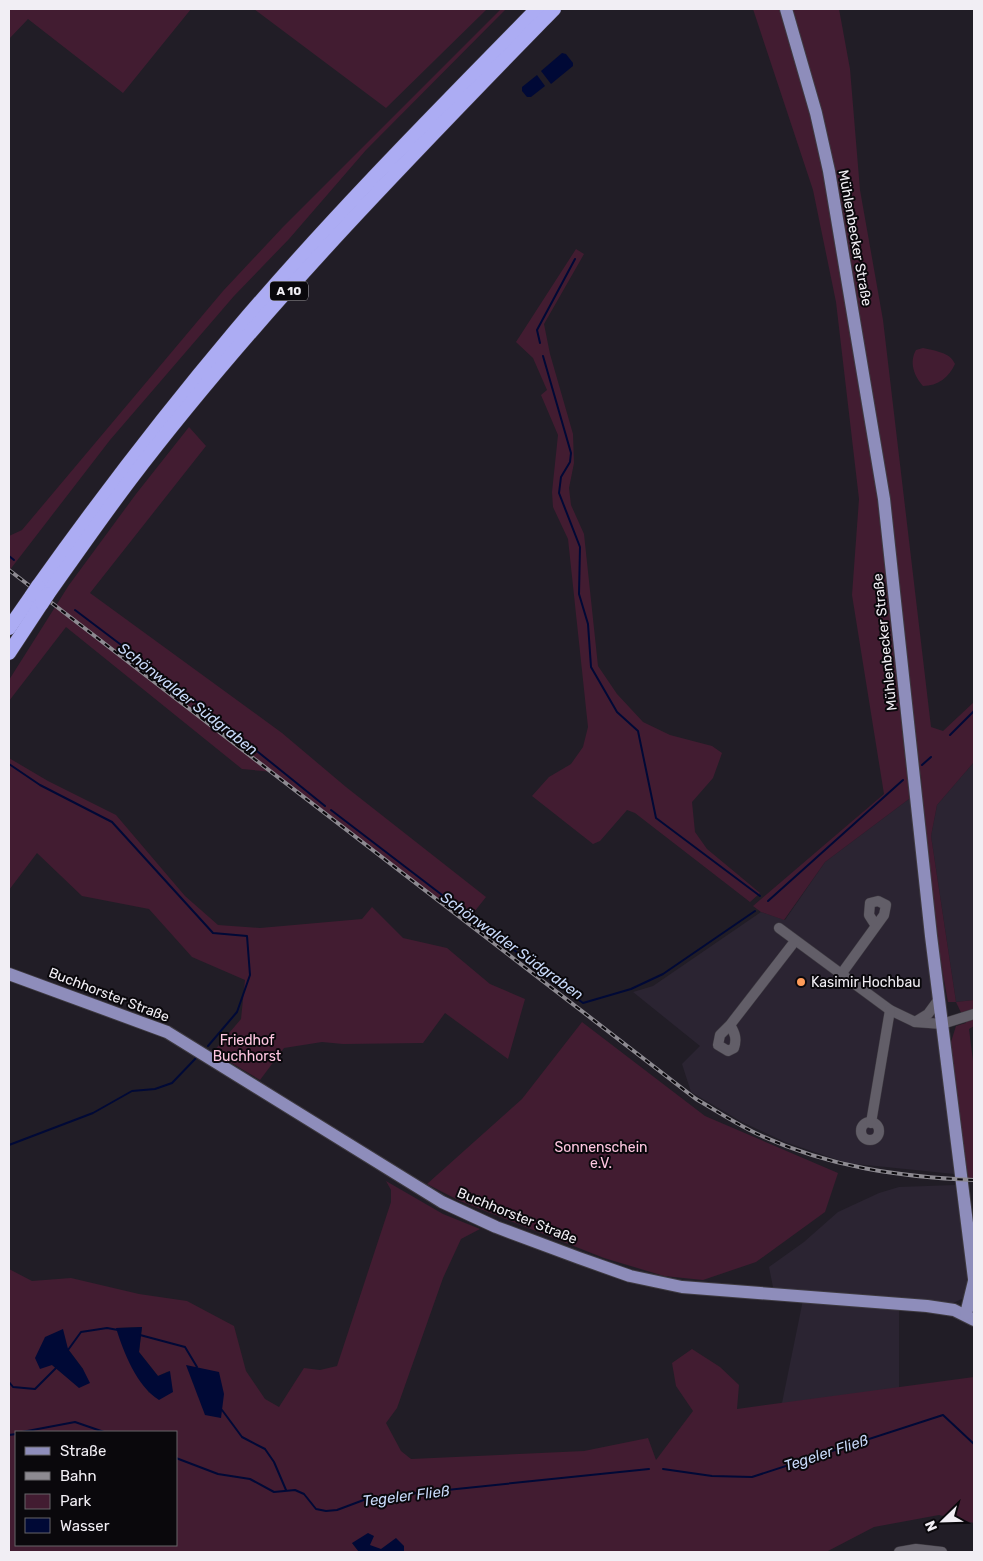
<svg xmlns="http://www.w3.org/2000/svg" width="983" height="1561" font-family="Rubik,sans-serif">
  <rect width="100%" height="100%" fill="#211d26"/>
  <g fill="#2b2432">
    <polygon points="974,762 974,1000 956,1002 931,836 937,805"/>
    <polygon points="913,796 940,1053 954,1174 847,1163 785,1142 742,1122 691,1092 682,1064 700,1046 633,992 653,986 761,912 785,920 825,862"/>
    <polygon points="955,1185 968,1277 964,1298 951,1304 899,1302 899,1402 782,1403 804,1295 774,1292 769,1267 804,1242 838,1212 879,1193 899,1187"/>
  </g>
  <g fill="#421c31" fill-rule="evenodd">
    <polygon points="9,9 191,9 123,93 28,19 9,39"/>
    <polygon points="254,9 487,9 386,108"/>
    <polygon points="501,9 506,9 366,150 289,239 234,296 110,440 9,571 9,536 22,530 223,291 283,227"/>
    <path d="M753,9H839L850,69L860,190L883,320L931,727L943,731L974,702V762L937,805L931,836L956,1002L974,1000V1026L969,1029L974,1069V1178H967L957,1111L951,1042L956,1026L966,1023L956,1002H948C934,927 923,851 921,775L911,769L913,796L825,862L784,920L761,912L753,906L884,794L852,595L859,499L836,302L813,190Z"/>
    <polygon points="576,249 584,254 544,324 550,354 573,434 574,463 569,488 571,505 584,534 598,666 617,694 643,722 670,735 712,746 722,753 713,778 692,802 695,832 707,849 760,893 750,902 635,813 627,810 600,841 593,844 532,796 549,777 571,764 583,747 588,727 568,539 553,507 552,492 558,435 541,395 547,390 533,358 516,342"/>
    <path d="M923,348C935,351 950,352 955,364C949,377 938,386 923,386C914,376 909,362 916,350Z"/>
    <polygon points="189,427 206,446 90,593 282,733 346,787 486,897 467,921 273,772 242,769 66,627 9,701 9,680 69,585 136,494"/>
    <polygon points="9,758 48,781 116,815 185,896 218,925 260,928 362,919 372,907 403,938 447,948 490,984 525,999 508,1059 445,1013 423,1043 343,1044 322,1042 284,1048 260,1080 213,1052 241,1019 245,980 192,957 149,909 82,896 37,853 9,890"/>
    <polygon points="582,1022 705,1116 838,1173 825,1212 756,1262 703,1280 664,1276 604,1258 460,1201 427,1184 522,1099"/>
    <path d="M386,1181L443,1214L480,1229L461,1239L443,1278L397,1408L386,1423L401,1451L411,1459L584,1451L648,1438L656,1460L693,1411L676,1386L672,1363L692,1349L720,1367L739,1385L737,1409L974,1377V1523L939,1515L874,1527L826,1552H404V1546L380,1549L352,1543L359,1552H9V1269L32,1281L71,1278L139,1294L187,1301L234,1326L246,1371L265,1399L279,1407L304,1368L320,1370L337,1366L391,1202V1190ZM142,1327L139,1352L158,1376L169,1371L149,1393L117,1328ZM68,1349L83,1369L79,1387L52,1365ZM16,1432H176V1545H16Z"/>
  </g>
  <g fill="#000936">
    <polygon points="562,53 566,54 573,63 573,66 551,84 541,71"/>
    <polygon points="537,75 545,86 531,97 527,97 522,91 522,87"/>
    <path d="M142,1327L139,1352L158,1376L170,1371L173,1392L159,1400C136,1385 124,1353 116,1328Z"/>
    <polygon points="63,1329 68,1349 83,1369 90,1383 79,1388 52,1365 40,1369 35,1358 45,1337"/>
    <polygon points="186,1365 219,1372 224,1394 221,1418 205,1415"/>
    <polygon points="368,1533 374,1536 370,1545 381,1549 396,1538 404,1546 404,1552 359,1552 352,1543"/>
  </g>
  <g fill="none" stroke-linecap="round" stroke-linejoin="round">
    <g stroke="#000936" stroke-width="2">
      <polyline points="540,343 537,330 575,259"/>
      <polyline points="543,356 571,453 570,462 561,477 559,493 580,547 579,594 588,624 591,667 617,712 638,731 656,818 760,896"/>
      <polyline points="9,556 14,560"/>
      <polyline points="75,610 190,697 325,806"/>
      <polyline points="950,735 974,711"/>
      <polyline points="9,764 40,785 112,822 213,933 247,936 250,975 237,1012 208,1046"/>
      <polyline points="922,765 931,757"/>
      <polyline points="331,810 583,1003 631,989 663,974 755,911"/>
      <polyline points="768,901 903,780"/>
      <polyline points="9,1145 93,1113 132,1091 155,1089 172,1083 196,1058"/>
      <polyline points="140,1335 185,1347 197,1367"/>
      <polyline points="68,1350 81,1332 107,1328 118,1330"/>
      <polyline points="9,1382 13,1387 35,1389 57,1367"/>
      <polyline points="222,1410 242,1437 265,1449 274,1462 286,1490"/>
      <polyline points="22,1432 75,1422 104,1432"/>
      <polyline points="9,1435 16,1434"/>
      <polyline points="176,1458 218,1474 250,1479 274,1492 295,1490 304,1494 316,1509 326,1511 337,1510 369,1498 649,1469"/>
      <polyline points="663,1469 712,1476 752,1477 943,1415 974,1444"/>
    </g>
    <g stroke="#3e3a41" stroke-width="11">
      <g id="minor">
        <polyline points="779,928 890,1010 915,1022 942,1024 974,1014"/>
        <polyline points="842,973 884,915 886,905 878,901 870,903 869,915 876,926"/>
        <polyline points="915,1022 928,1014 939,999"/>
        <path d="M730,1025C735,1033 737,1039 734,1048L728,1051L718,1045L720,1035L730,1025L795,941"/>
        <circle cx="870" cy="1131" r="9"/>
        <polyline points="871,1123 890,1010"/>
        <polyline points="899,1552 916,1549 942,1552"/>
      </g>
    </g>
    <g stroke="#3e3a41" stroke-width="14">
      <g id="major">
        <polyline points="786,9 816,113 829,171 884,499 931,936 974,1279"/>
        <polyline points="9,974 167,1032 442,1202 496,1227 579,1258 630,1276 682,1287 927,1306 954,1310 974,1320"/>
        <polyline points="966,1314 974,1281"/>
      </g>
    </g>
    <g stroke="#3e3a41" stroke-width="15">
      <g id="highway">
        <path d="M38,586C100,499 165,414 235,331C330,219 434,114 537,9"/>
        <path d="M48,594C75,556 102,517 130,480C258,312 407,160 554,9"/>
        <polyline points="9,628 32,595"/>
        <polyline points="9,653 42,603"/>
      </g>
    </g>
    <use href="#minor" stroke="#625e68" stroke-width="10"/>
    <use href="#major" stroke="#8e8dbb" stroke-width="12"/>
    <use href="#highway" stroke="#acacf3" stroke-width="14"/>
    <g stroke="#8d8a91" stroke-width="4">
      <path id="rail" d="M9,570L696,1099C717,1111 739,1126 762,1136C830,1167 900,1177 974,1180"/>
    </g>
    <use href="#rail" stroke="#0a080c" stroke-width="2" stroke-dasharray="5.5" stroke-linecap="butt"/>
    <g stroke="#3e3a41" stroke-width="15" stroke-linecap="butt">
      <g id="highway-bridge">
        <polyline points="32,595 38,586"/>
        <polyline points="42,603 48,594"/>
      </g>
    </g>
    <use href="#highway-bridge" stroke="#acacf3" stroke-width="14"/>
  </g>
  <circle fill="#fe9b59" stroke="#0a080c" stroke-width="2" cx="801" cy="982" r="5"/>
  <g text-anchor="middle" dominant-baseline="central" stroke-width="4" stroke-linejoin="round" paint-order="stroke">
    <rect fill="#0a080c" stroke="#aca9ae" stroke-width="1" x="270" y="281.5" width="38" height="19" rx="4"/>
    <g font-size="12" font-weight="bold" fill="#f1eef4">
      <text x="289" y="291">A 10</text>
    </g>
    <g font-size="14" fill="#f1eef4" stroke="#0a080c">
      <text transform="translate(855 238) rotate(80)">Mühlenbecker Straße</text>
      <text transform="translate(885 642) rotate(-96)">Mühlenbecker Straße</text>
      <text transform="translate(109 995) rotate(21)">Buchhorster Straße</text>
      <text transform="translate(517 1216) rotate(22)">Buchhorster Straße</text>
    </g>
    <g font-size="14" fill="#f1eef4" stroke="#0a080c" text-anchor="start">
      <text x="811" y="982">Kasimir Hochbau</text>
    </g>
    <g font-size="14" fill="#fec6e0" stroke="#0a080c">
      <text x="247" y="1040">Friedhof<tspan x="247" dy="16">Buchhorst</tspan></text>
      <text x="601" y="1147">Sonnenschein<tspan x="601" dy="16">e.V.</tspan></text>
    </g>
    <g font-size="15" font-style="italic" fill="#c8d9f9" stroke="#0a080c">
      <text transform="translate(188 699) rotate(38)">Schönwalder Südgraben</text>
      <text transform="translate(512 946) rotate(36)">Schönwalder Südgraben</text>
      <text transform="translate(826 1453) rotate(-18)">Tegeler Fließ</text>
      <text transform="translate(406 1496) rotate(-7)">Tegeler Fließ</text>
    </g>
  </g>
  <rect width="983" height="1561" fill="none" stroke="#f1eef4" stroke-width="20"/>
  <rect x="15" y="1431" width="162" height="115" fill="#0a080c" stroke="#666469"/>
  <rect x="25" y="1447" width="25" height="8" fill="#8e8dbb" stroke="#666469"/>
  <text x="60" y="1456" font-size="15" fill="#f1eef4">Straße</text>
  <rect x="25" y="1472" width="25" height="8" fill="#8d8a91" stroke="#666469"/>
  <text x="60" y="1481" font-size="15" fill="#f1eef4">Bahn</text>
  <rect x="25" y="1494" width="25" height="15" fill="#421c31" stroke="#666469"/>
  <text x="60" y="1506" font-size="15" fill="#f1eef4">Park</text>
  <rect x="25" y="1518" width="25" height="15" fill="#000936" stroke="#666469"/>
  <text x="60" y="1531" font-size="15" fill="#f1eef4">Wasser</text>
  <g transform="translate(943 1521) rotate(247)" stroke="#0a080c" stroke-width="4" paint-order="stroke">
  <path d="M0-4L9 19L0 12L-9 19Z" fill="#f1eef4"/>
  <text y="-8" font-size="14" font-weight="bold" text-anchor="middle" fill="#f1eef4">N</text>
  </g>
</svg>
